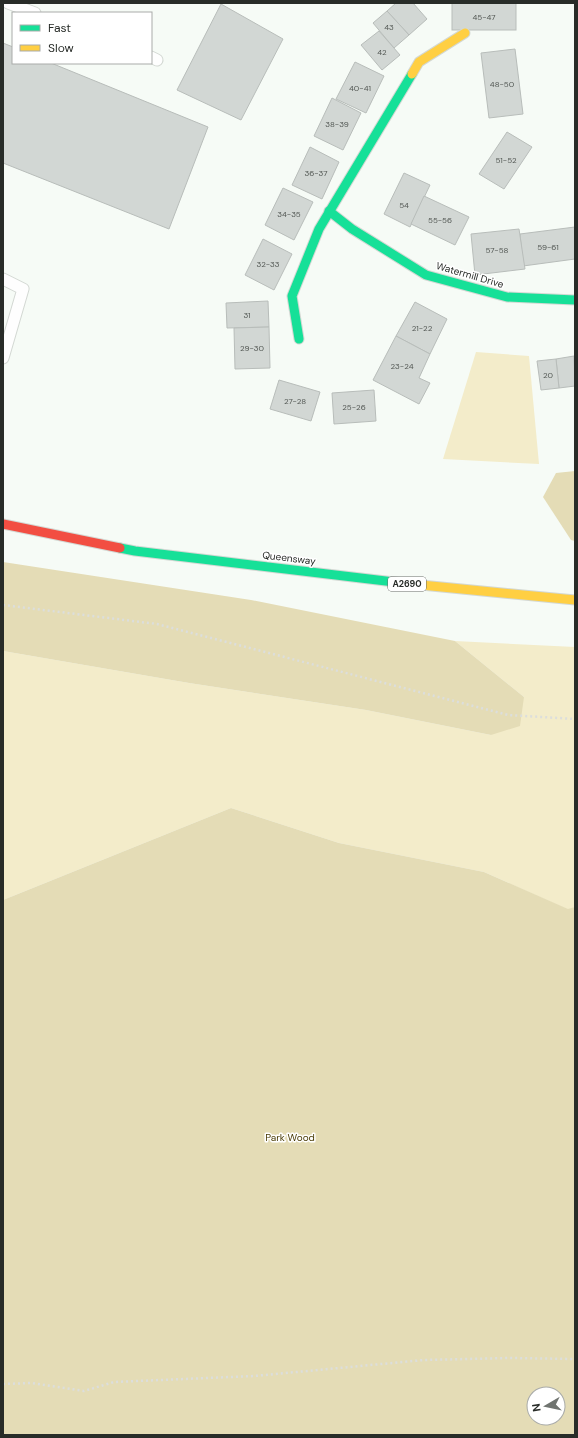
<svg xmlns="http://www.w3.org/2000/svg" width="578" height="1438" font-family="'DM Sans',sans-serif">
  <rect width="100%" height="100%" fill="#f6fbf6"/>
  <g fill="#f3ecca">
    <polygon points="476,352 529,356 539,464 443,459"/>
    <polygon points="455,641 575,647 575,907 569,910 484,872 339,843 231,808 3,900 3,651 189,683 366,710 491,735 524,697"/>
  </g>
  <g fill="#e4dcb6" fill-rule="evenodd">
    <polygon points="575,471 575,541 571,540 543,497 556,473"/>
    <polygon points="3,562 251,600 455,641 524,697 520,726 491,735 366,710 189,683 3,651"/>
    <path d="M231,808L339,843L484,872L568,909L575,907V1435H3V900ZM534,1394H558V1418H534Z"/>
  </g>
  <g fill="#d2d7d4" stroke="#b8bdba">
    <polygon points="396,3 413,3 427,19 409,35 387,11"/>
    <rect x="452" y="3" width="64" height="27"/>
    <polygon points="221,4 283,39 241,120 177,90"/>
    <polygon points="387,11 409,35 394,48 373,23"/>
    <polygon points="379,31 400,55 382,70 361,45"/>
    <polygon points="3,43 13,47 13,63 51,63 208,127 169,229 3,163"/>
    <polygon points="515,49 523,114 489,118 481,53"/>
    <polygon points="355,62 384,76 366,113 336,99"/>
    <polygon points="332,98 361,113 343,150 314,136"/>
    <polygon points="507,132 532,147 504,189 479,174"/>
    <polygon points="310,147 339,162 322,199 292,185"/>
    <polygon points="404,173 430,185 410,227 384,214"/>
    <polygon points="283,188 313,202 294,240 265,225"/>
    <polygon points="424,196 469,217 455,245 411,224"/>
    <polygon points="575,227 575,259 523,266 520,234"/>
    <polygon points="519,229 525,269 475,275 471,234"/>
    <polygon points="263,239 292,254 274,290 245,275"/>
    <polygon points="268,301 269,327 227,328 226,303"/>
    <polygon points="415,302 447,319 430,354 396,336"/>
    <polygon points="269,327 270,368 235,369 234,328"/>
    <polygon points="396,336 430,354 419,378 430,383 419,404 373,380"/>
    <polygon points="574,356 575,386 559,388 556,359"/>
    <polygon points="556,359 559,388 541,390 537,361"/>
    <polygon points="279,380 320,392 311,421 270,409"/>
    <polygon points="374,390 376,421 334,424 332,393"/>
  </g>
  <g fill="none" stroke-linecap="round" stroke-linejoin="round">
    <g stroke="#d3d8d3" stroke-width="13">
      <g id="lane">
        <polyline points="8,3 35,13"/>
        <polyline points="151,57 157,60"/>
        <polyline points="3,279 23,289 3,358"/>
      </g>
    </g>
    <g stroke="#d3d8d3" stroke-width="11">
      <g id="fast">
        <polyline points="329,211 352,229 426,275 507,297 575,300"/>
        <polyline points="299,339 292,296 319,229 412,74"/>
        <polyline points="120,548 135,551 411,584"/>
      </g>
    </g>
    <g stroke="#d3d8d3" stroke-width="11">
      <g id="slow">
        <polyline points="412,74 419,62 465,33"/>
        <polyline points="411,584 575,600"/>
      </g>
    </g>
    <g stroke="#d3d8d3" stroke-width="11">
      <polyline id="jam" points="3,524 120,548"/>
    </g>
    <g stroke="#dcdedc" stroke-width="2.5" stroke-dasharray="2 3" stroke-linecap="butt">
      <polyline points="3,605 157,624 508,715 575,719"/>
      <polyline points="3,1384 31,1383 84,1391 114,1382 254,1376 424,1360 509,1358 575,1359"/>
    </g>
    <use href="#lane" stroke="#fefefe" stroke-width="11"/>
    <use href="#fast" stroke="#16e098" stroke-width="9"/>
    <use href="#slow" stroke="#ffcf43" stroke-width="9"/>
    <use href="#jam" stroke="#f24e42" stroke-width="9"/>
  </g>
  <g text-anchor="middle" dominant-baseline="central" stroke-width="3" stroke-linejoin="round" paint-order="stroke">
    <g font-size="8" fill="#525753">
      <text x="484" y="17">45-47</text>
      <text x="389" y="27">43</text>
      <text x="382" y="52">42</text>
      <text x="502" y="84">48-50</text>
      <text x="360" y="88">40-41</text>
      <text x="337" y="124">38-39</text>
      <text x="506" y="160">51-52</text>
      <text x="316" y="173">36-37</text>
      <text x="404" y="205">54</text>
      <text x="289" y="214">34-35</text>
      <text x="440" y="220">55-56</text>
      <text x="548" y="247">59-61</text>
      <text x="497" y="250">57-58</text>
      <text x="268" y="264">32-33</text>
      <text x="247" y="315">31</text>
      <text x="422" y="328">21-22</text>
      <text x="252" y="348">29-30</text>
      <text x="402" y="366">23-24</text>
      <text x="548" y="375">20</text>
      <text x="295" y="401">27-28</text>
      <text x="354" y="407">25-26</text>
    </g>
    <rect fill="#fff" stroke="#686b68" stroke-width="1" x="388" y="577" width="38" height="14" rx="3"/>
    <g font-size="9" font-weight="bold" fill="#282c28">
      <text x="407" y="584">A2690</text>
    </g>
    <g font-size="10" fill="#282c28" stroke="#fff">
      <text transform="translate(470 275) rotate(16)">Watermill Drive</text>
      <text transform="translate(289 558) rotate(7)">Queensway</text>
    </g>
    <g font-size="10" fill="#4a3c06" stroke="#fff">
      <text x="290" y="1137">Park Wood</text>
    </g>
  </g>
  <rect width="578" height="1438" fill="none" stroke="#282c28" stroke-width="8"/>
  <rect x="12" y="12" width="140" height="52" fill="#ffffff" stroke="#a9aba9"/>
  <rect x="20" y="25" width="20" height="6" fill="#16e098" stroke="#a9aba9"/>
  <text x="48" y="32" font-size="12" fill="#282c28">Fast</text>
  <rect x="20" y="45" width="20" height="6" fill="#ffcf43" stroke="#a9aba9"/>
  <text x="48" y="52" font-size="12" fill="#282c28">Slow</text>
  <g transform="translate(546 1406) rotate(261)"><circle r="19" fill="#ffffff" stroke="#a9aba9"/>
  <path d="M0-3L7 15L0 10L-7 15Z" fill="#707470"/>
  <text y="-6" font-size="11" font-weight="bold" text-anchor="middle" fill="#282c28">N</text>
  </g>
</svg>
